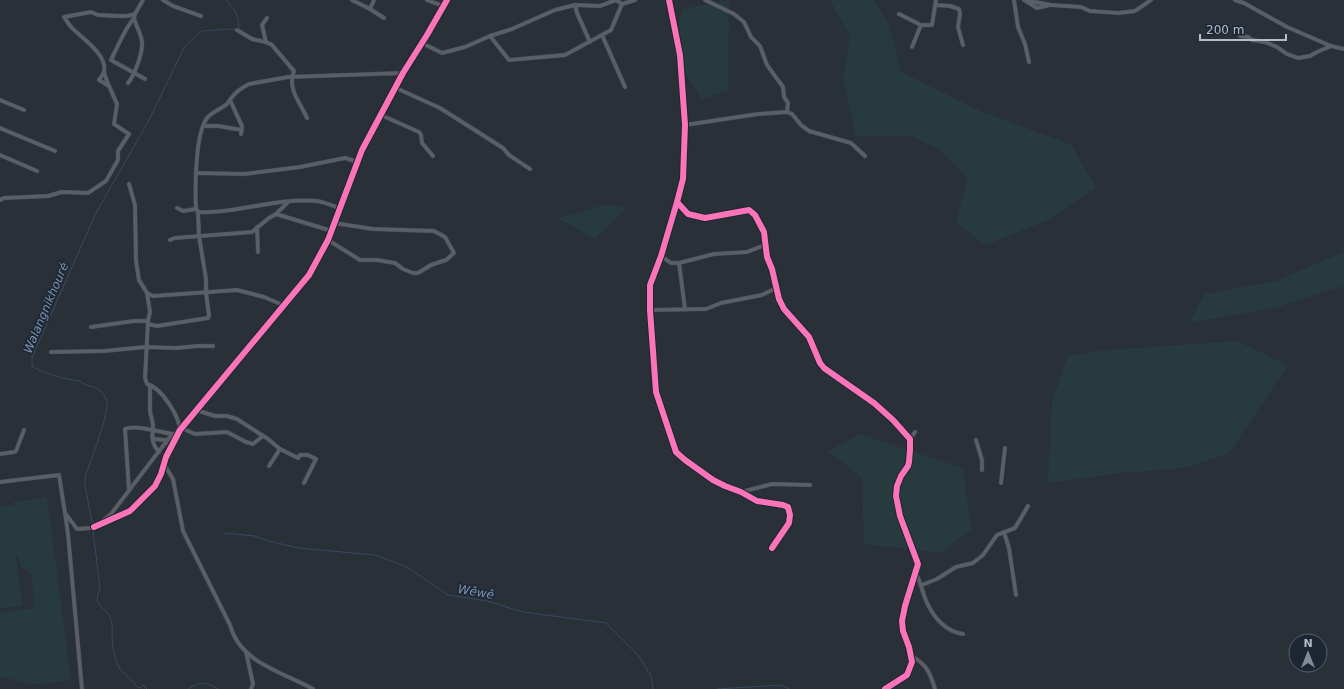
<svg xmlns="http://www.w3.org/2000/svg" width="1344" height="689" font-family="'DejaVu Sans',sans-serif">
  <rect width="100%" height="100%" fill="#2a3038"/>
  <g fill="#273a3e">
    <polygon points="729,0 728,91 702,99 674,55 682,9"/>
    <polygon points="830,0 874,0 890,27 901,72 980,111 1059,140 1072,146 1096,188 1048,220 986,245 956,223 968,178 939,149 911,136 856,136 843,78 850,36"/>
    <polygon points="607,204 627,207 595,239 558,218"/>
    <polygon points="1344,252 1344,286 1278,307 1189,323 1205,294 1276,281"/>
    <polygon points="1236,341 1288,365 1229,453 1184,468 1121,473 1048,483 1052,401 1068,356 1106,350"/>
    <polygon points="860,434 963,468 971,530 940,553 864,544 862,478 828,451"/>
    <polygon points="47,497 71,680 31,685 0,676 0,613 34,608 32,576 21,566 17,555 16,556 22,606 0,608 0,506 13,505 14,502"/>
  </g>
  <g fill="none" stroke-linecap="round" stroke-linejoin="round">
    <g stroke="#384963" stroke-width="1">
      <path d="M227,0V2C236,9 238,17 239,28L238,29"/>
      <polyline points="224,533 255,536 269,541 298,548 375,555 407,567 448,595 487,601 523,612 606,623 638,655 651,676 653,689"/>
      <path d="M147,689L143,685L140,688L137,687C133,679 125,676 120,669C115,660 112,646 112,636C112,630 113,625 111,620C107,605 91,609 100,588L92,523L85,485V477C90,463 109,414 107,402C107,400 104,396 103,394C97,384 86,388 80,381C68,380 41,373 32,366V357L96,213L148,122L185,46L202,31L231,29L236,30"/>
      <path d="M188,689C200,681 207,682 218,689"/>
      <polyline points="717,689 781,685 789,689"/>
    </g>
    <g stroke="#484c53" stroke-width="4.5">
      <g id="minor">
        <polyline points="163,0 173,6 201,16"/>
        <polyline points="352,0 370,9 384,18"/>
        <polyline points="427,0 443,6"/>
        <polyline points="669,0 680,55 685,125 683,179 677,202 688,214 705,218 749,210 755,215 764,232 767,257 772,269 779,299 784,309 809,337 820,363 824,368 874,403 893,420 910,439 910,450 909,462 908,466 901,476 897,486 896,496 900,516 918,564 905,606 902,621 903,631 909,647 912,662 907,675 885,689"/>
        <polyline points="705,0 734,14 744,22 751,37 760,46 767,65 783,87 784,97 788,103 787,112"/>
        <polyline points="1014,0 1018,27 1025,44 1029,62"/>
        <polyline points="1024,0 1051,5 1081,7 1090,11 1118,13 1135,11 1151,0"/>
        <polyline points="1235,0 1244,3 1287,27 1331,46 1344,49"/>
        <polyline points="1026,1 1037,8 1050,5"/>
        <polyline points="575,5 577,13 590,42"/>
        <polyline points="935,5 950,6 959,9 960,14 958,27 963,45"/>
        <polyline points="370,9 374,0"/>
        <polyline points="899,14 921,25 932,25 936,0"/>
        <path d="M134,18C124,30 118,46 111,60L145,79"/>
        <path d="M237,30L252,39L266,42L272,45L294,71C287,89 300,102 307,118"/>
        <polyline points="602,35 625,87"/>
        <polyline points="490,36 509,60 565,55 611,30 622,4 635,0"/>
        <polyline points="1240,36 1248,37 1252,40 1265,42 1277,47 1287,54 1298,58 1310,56 1317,52 1331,46"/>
        <polyline points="266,42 262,25 267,18"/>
        <polyline points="422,43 442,53 465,47 490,36 512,29 555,10 575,5 600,6 616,0 622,4"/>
        <polyline points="912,47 921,25"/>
        <polyline points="104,73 109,86"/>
        <path d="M128,83C134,76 142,55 142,45C143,36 136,27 134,18L135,14L143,0"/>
        <polyline points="396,88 440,108 503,148 509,155 530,169"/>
        <polyline points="0,100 24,110"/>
        <polyline points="230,100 242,126 241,134"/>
        <polyline points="381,115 419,132 421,135 422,143 433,156"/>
        <polyline points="685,125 758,114 787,112 792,114 801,125 809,131 851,143 865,156"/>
        <polyline points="203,126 218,126 242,130"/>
        <polyline points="0,128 55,151"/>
        <polyline points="0,155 37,171"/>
        <polyline points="196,173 245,174 300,167 345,158 358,162"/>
        <polyline points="129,184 135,205 136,261 139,280 147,293 153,296 237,290 264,297 283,305"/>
        <path d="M0,200L4,198L48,196L62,192L88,193L106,181L118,160V151L129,134L114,124L117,104L109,86L99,80C100,78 103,75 104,72C108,55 82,38 72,28C69,25 67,21 64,17L91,12L98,15L119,16H127L135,14"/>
        <polyline points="677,202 661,256 650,285 650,310 656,392 676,452 685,460 713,480 725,486 741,492 757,501 783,505 788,507 790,515 789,523 772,548"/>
        <polyline points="177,208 183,211 196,209"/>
        <path d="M198,212C237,214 277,197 317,201C324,202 333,206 340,208"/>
        <polyline points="276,214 332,231"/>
        <polyline points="257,227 258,252"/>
        <polyline points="170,240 175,238 252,232 269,218 276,214 288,202"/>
        <polyline points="328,240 360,260 377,260 395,263 403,269 413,273 418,273 431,265 446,260 454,253 445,237 434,231 373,229 334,223"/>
        <polyline points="661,256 671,263 679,263 714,254 747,252 765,245"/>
        <polyline points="679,263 685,309"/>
        <polyline points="650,310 706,309 721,303 762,295 776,288"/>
        <path d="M148,324L157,326L208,318L209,316L206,292V279L199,236L198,212L196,209C195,189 195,134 207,118C212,112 221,109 227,104C229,102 230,99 232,97C237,91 243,87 249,84L288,77L403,73"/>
        <polyline points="91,327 134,321 148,321"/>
        <polyline points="51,352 104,351 146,347 176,348 198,346 213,346"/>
        <path d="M150,385C150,393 150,402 150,410C150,415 153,421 153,426C152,436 151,443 159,452"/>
        <polyline points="196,410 215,416 227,416 237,419 268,439 280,449 298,458 300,455 308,455 316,459 304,483"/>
        <polyline points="181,428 195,434 227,432 246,442 253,444 263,436"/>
        <polyline points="152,437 154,439 165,440 166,443"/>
        <polyline points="910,439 915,432"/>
        <polyline points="976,440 982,460 982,470"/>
        <polyline points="0,454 14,452 16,451 24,430"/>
        <path d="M164,464L173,479L183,531L230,625C240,663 283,672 313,689"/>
        <polyline points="269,466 280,449"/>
        <polyline points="0,482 59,475 65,513 77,529 91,528"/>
        <polyline points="1001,483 1005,448"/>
        <path d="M129,490L125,429C137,424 161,433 173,434"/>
        <polyline points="741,492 772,484 810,485"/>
        <polyline points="65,513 68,534 82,689"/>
        <path d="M100,523L111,514L169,438L180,430C179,416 162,388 147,384L145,378L148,321L150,312L147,293"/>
        <polyline points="94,527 130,511 155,486 161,474 166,457 180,430 309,275 328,240 362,150 403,73 427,35 447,0"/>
        <polyline points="1004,532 1009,548 1016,595"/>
        <path d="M916,573C921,583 923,595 928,605C935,619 947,632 963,634"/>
        <polyline points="922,585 937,579 956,567 973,563 983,555 997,535 1015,528 1028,506"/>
        <polyline points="246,652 253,684 251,689"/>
        <path d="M911,656C927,664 930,673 935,689"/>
      </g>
    </g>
    <use href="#minor" stroke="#5a5e66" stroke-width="3.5"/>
    <g stroke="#1d2633" stroke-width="8">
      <g id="cycleway">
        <polyline points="669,0 680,55 685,125 683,179 677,202 688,214 705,218 749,210 755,215 764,232 767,257 772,269 779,299 784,309 809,337 820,363 824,368 874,403 893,420 910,439 910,450 909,462 908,466 901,476 897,486 896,496 900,516 918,564 905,606 902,621 903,631 909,647 912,662 907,675 885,689"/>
        <polyline points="677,202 661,256 650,285 650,310 656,392 676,452 685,460 713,480 725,486 741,492 757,501 783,505 788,507 790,515 789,523 772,548"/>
        <polyline points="94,527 130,511 155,486 161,474 166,457 180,430 309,275 328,240 362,150 403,73 427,35 447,0"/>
      </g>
    </g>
    <use href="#cycleway" stroke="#fb73b8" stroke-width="6"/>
  </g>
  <g text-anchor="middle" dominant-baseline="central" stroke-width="3" stroke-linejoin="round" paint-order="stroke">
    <g font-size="12" font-style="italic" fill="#7c92b1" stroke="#1d2633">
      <text transform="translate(46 308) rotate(-67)">Walangnikhouré</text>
      <text transform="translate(476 592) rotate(10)">Wêwê</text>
    </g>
  </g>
  <g transform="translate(1308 653)"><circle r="19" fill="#1d2633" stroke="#59626f"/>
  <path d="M0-3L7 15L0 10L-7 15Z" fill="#848b96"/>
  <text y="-6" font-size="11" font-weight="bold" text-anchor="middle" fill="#b4bcc9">N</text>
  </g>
  <path d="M1200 34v6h86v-6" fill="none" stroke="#b4bcc9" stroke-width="2"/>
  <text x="1206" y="34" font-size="12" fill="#b4bcc9" stroke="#1d2633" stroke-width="3" paint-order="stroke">200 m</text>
</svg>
